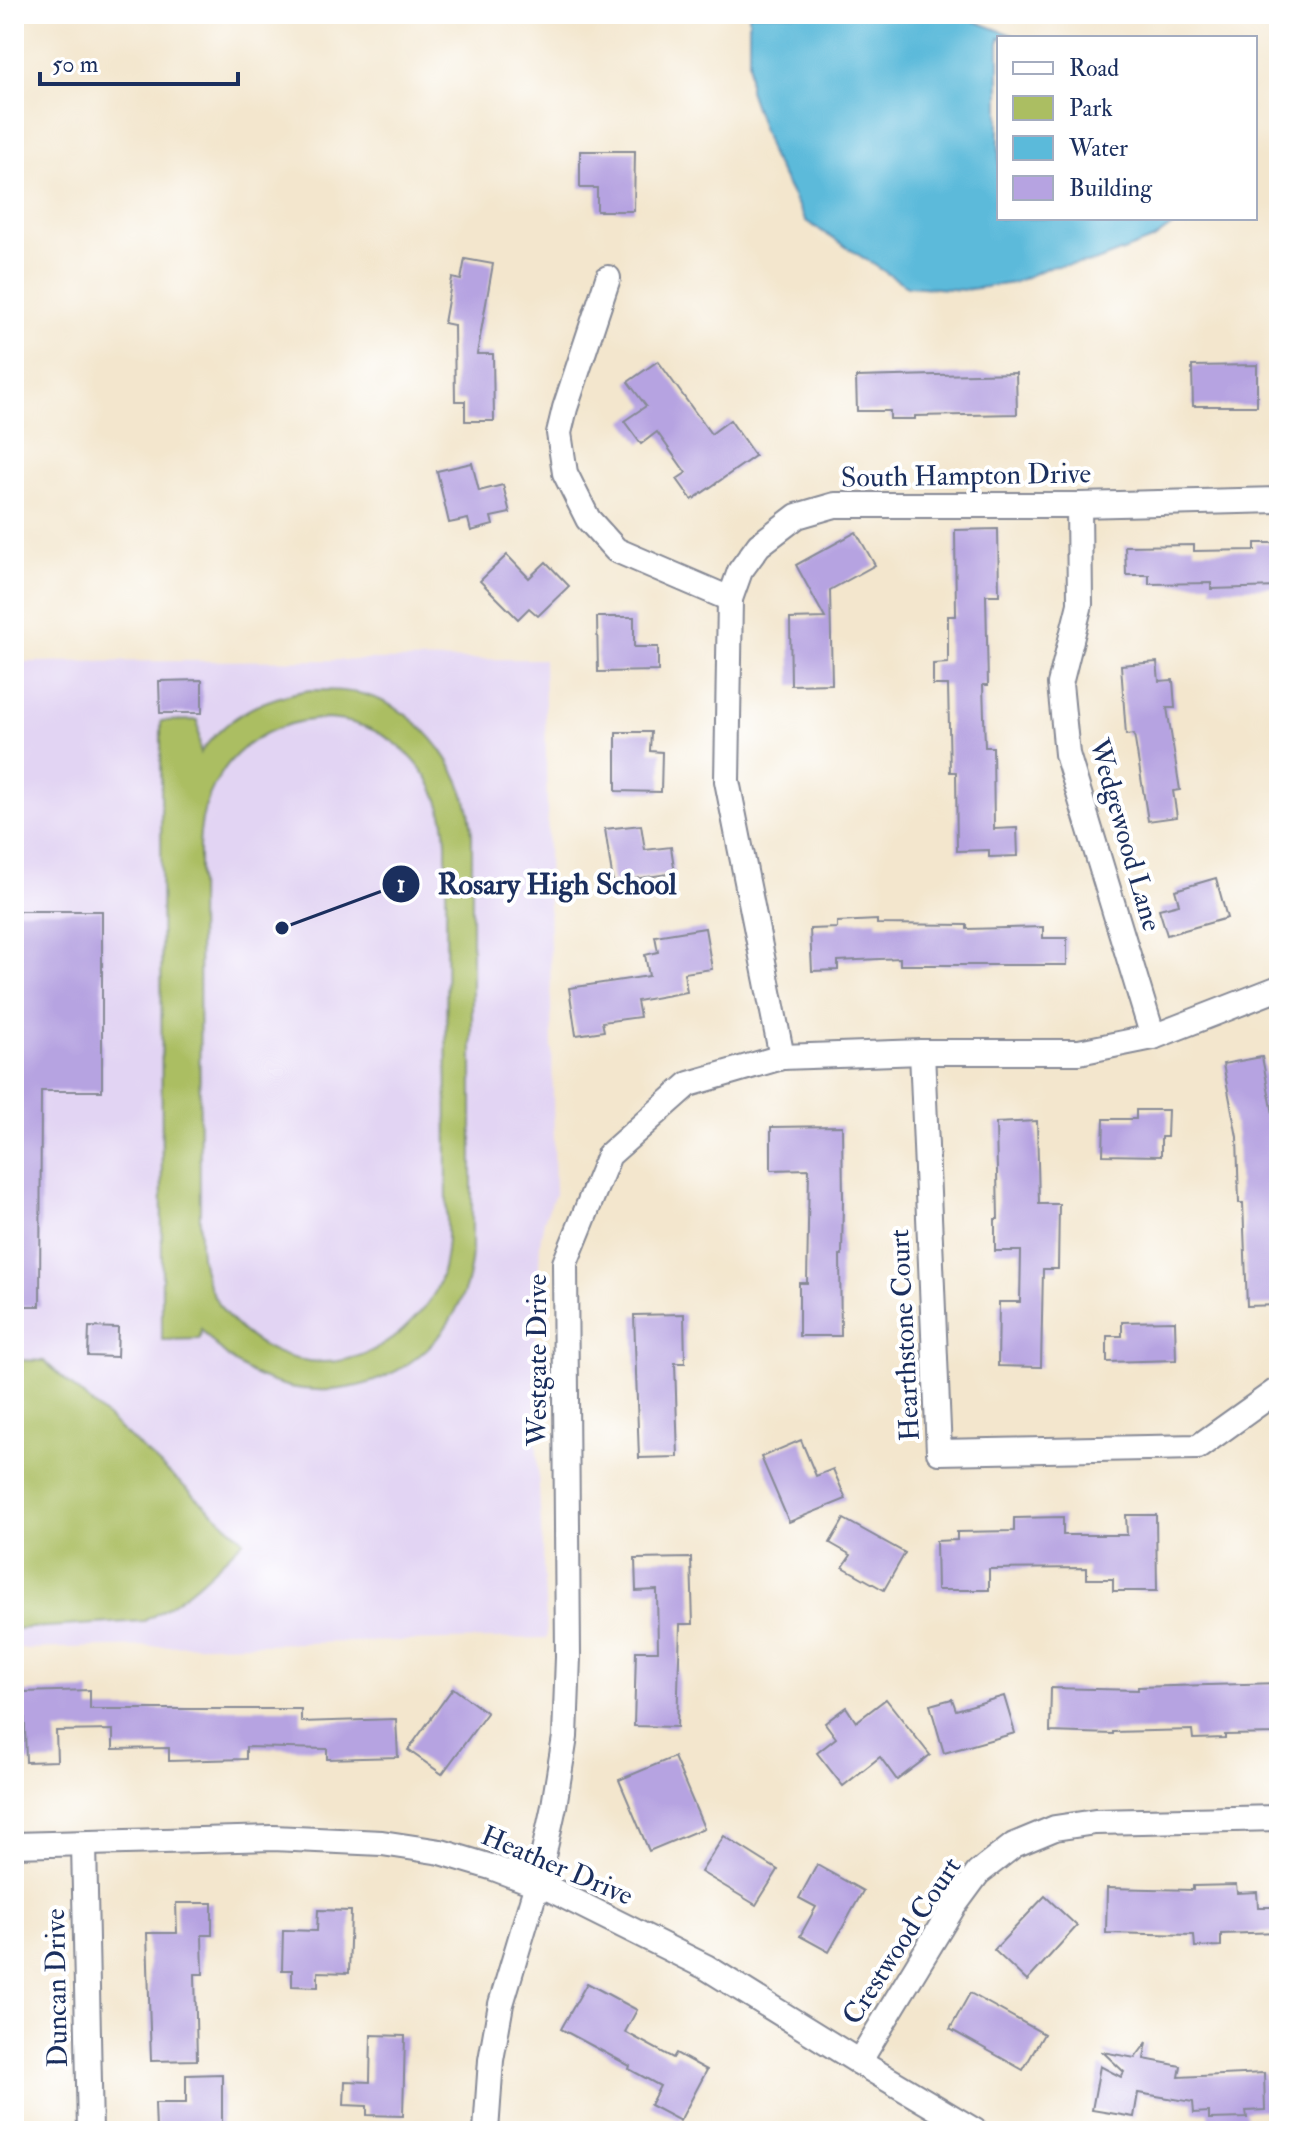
<svg xmlns="http://www.w3.org/2000/svg" width="1293" height="2145" font-family="'IM FELL Double Pica',serif">
  <rect width="100%" height="100%" fill="#fff"/>
  <filter id="ink" filterUnits="userSpaceOnUse"><feTurbulence type="fractalNoise" baseFrequency=".0125" numOctaves="2"/><feDisplacementMap in="SourceGraphic" scale="16" xChannelSelector="R" yChannelSelector="G"/><feConvolveMatrix kernelMatrix="1 2 1 2 8 2 1 2 1" color-interpolation-filters="sRGB"/></filter>
  <filter id="wash" filterUnits="userSpaceOnUse"><feTurbulence type="fractalNoise" baseFrequency=".006" numOctaves="4" result="noise"/><feDisplacementMap in="SourceGraphic" scale="32" xChannelSelector="R" yChannelSelector="G"/><feGaussianBlur stdDeviation="1.8" result="paint"/><feColorMatrix in="noise" values="0 0 0 0 0 0 0 0 0 0 0 0 0 0 0 0 0 1.4 0 .05"/><feComposite in="paint" operator="in"/></filter>
  <g filter="url(#wash)">
    <rect width="100%" height="100%" fill="#f3e6cd"/>
    <polygon fill="#e2d4f3" points="544,659 555,1194 544,1220 540,1242 535,1367 536,1432 547,1638 14,1649 14,662"/>
    <g fill="#abbe62" stroke="#637660" stroke-width="2" fill-rule="evenodd">
      <path d="M310,690C329,690 348,690 366,695C425,712 470,776 472,836V1250C467,1357 353,1420 257,1376C235,1366 217,1348 201,1329L200,1339L162,1340L161,721L198,720L200,753C229,714 263,698 310,690ZM329,719C396,725 444,776 446,843L447,1238C446,1257 443,1275 435,1292C429,1303 421,1312 412,1321C361,1376 284,1375 233,1322C212,1300 201,1274 200,1244L199,847C201,771 254,719 329,719Z"/>
      <path d="M18,1360L44,1361L244,1540C213,1570 183,1601 144,1621L14,1629V1364Z"/>
    </g>
    <polygon fill="#5bbada" stroke="#3b749c" stroke-width="2" points="749,14 955,14 1020,38 999,38 999,218 1183,218 1154,239 1094,262 1049,267 1013,283 964,290 907,286 806,221 772,157 749,90"/>
    <g id="blocks">
      <g fill="#b6a3e1">
        <polygon points="580,151 635,151 634,211 597,211 597,188 580,188"/>
        <polygon points="465,259 493,264 477,354 493,354 494,421 465,421 465,401 455,401 454,325 444,323 452,278 461,280"/>
        <polygon points="658,361 711,434 730,420 755,456 692,500 677,479 686,473 657,432 641,444 624,421 646,406 628,382"/>
        <polygon points="1257,365 1257,406 1193,406 1192,366"/>
        <polygon points="1016,373 1017,414 915,416 915,419 890,419 890,411 857,411 856,377"/>
        <polygon points="472,463 479,491 503,485 510,513 491,517 493,525 471,531 468,519 449,523 437,471"/>
        <polygon points="998,529 999,595 986,595 988,685 983,685 985,747 993,747 994,829 1017,828 1018,856 989,857 989,850 957,851 956,772 950,772 948,685 933,685 933,664 948,663 948,616 956,616 955,530"/>
        <polygon points="856,532 875,565 830,590 832,684 791,685 790,619 825,618 796,565"/>
        <polygon points="1255,543 1279,543 1279,587 1211,589 1211,583 1149,584 1149,575 1126,575 1125,546 1194,545 1194,551 1255,550"/>
        <polygon points="507,555 529,578 546,562 569,586 538,616 529,608 518,619 480,581"/>
        <polygon points="597,617 634,617 634,647 658,647 658,671 598,672"/>
        <polygon points="1157,662 1159,681 1173,680 1175,708 1167,708 1180,790 1173,791 1177,817 1148,821 1134,734 1126,735 1121,665"/>
        <polygon points="202,680 202,713 160,713 159,681"/>
        <polygon points="616,732 651,732 650,751 662,752 661,792 616,791"/>
        <polygon points="641,825 645,850 671,847 675,873 613,882 605,829"/>
        <polygon points="1216,878 1227,918 1167,935 1159,909 1179,904 1175,890"/>
        <polygon points="14,911 102,911 102,1091 41,1091 40,1306 14,1306"/>
        <polygon points="877,920 877,924 967,925 967,929 1043,927 1043,938 1067,938 1067,965 900,965 900,958 838,961 838,970 812,971 810,929 837,928 837,922"/>
        <polygon points="705,928 712,969 684,973 687,992 637,1001 640,1017 602,1022 604,1031 576,1035 569,988 649,976 645,955 658,952 655,936"/>
        <polygon points="1262,1057 1276,1129 1279,1305 1247,1306 1243,1203 1239,1203 1237,1137 1223,1064"/>
        <polygon points="1136,1110 1168,1110 1167,1137 1161,1137 1161,1156 1103,1155 1104,1119 1136,1119"/>
        <polygon points="1037,1121 1039,1204 1059,1204 1058,1269 1043,1269 1041,1367 998,1366 999,1302 1020,1302 1021,1251 995,1251 995,1219 998,1219 996,1123"/>
        <polygon points="842,1126 843,1199 842,1255 840,1255 841,1336 799,1336 799,1283 807,1283 809,1169 771,1170 771,1127"/>
        <polygon points="684,1314 685,1363 675,1363 678,1457 639,1458 634,1315"/>
        <polygon points="1175,1321 1176,1360 1107,1362 1107,1336 1122,1336 1122,1322"/>
        <polygon points="89,1327 118,1328 117,1357 88,1356"/>
        <polygon points="801,1440 816,1476 833,1469 846,1499 789,1522 761,1457"/>
        <polygon points="1126,1515 1156,1515 1157,1591 1113,1591 1113,1579 1087,1579 1087,1568 989,1569 989,1590 937,1590 936,1541 957,1540 957,1532 1014,1531 1014,1518 1063,1517 1063,1535 1127,1535"/>
        <polygon points="844,1519 905,1553 884,1590 843,1567 851,1555 830,1543"/>
        <polygon points="691,1558 693,1624 680,1624 677,1727 634,1726 636,1651 658,1651 657,1590 636,1591 635,1559"/>
        <polygon points="1279,1683 1278,1734 1225,1735 1225,1738 1193,1739 1192,1730 1113,1732 1113,1734 1050,1732 1051,1688 1138,1690 1138,1687"/>
        <polygon points="453,1688 487,1713 442,1774 408,1750"/>
        <polygon points="90,1690 90,1709 301,1709 301,1722 396,1719 398,1757 327,1759 327,1749 246,1747 246,1759 169,1761 169,1748 113,1749 113,1730 56,1731 57,1761 26,1762 24,1692"/>
        <polygon points="1004,1696 1015,1733 944,1753 930,1705 952,1699 956,1710"/>
        <polygon points="886,1699 930,1755 897,1780 880,1757 843,1786 817,1753 836,1738 825,1723 846,1707 856,1722"/>
        <polygon points="674,1757 704,1828 649,1851 619,1780"/>
        <polygon points="724,1836 778,1870 756,1905 701,1872"/>
        <polygon points="817,1865 863,1891 829,1952 800,1936 816,1907 799,1898"/>
        <polygon points="1236,1885 1237,1893 1257,1892 1258,1907 1279,1907 1279,1932 1221,1934 1221,1946 1195,1947 1194,1935 1106,1933 1107,1888 1193,1890 1193,1886"/>
        <polygon points="1045,1896 1077,1926 1027,1981 994,1950"/>
        <polygon points="176,1903 212,1903 212,1935 202,1935 203,1974 195,1974 197,2060 151,2061 147,1933 177,1933"/>
        <polygon points="318,1910 351,1911 349,1973 318,1972 318,1987 292,1986 292,1970 282,1970 283,1930 317,1931"/>
        <polygon points="587,1983 637,2010 625,2032 673,2058 676,2053 707,2070 680,2121 650,2105 660,2086 629,2069 630,2066 561,2029"/>
        <polygon points="970,1993 1044,2034 1023,2070 950,2029"/>
        <polygon points="371,2035 405,2036 403,2116 367,2115 367,2106 344,2105 345,2081 370,2082"/>
        <polygon points="1147,2042 1144,2059 1181,2066 1179,2077 1264,2073 1265,2110 1246,2111 1247,2118 1209,2119 1209,2112 1194,2113 1193,2102 1138,2093 1134,2117 1092,2110 1100,2066 1121,2077 1124,2072 1103,2052 1135,2058"/>
        <polygon points="222,2074 222,2131 156,2131 155,2103 186,2103 186,2075"/>
      </g>
    </g>
  </g>
  <g filter="url(#ink)">
    <use href="#blocks" fill-opacity="0" stroke="#878a96" stroke-width="2"/>
    <g fill="none" stroke-linecap="round" stroke-linejoin="round">
      <g stroke="#878a96" stroke-width="28">
        <g id="street">
          <polyline points="608,278 565,408 559,433 565,473 588,519 616,550 730,599"/>
          <polyline points="1079,505 1080,604 1060,684 1067,754 1153,1037"/>
          <polyline points="922,1052 939,1452 1198,1447 1279,1389"/>
          <polyline points="782,1057 727,781 730,599 740,571 759,545 797,516 835,505 1079,505 1279,500"/>
          <polyline points="84,1844 90,2131"/>
          <polyline points="14,1845 273,1838 382,1843 441,1852 491,1867 552,1890 706,1967 859,2062 975,2131"/>
          <polyline points="859,2062 953,1907 978,1873 1014,1845 1055,1828 1095,1822 1279,1818"/>
          <polyline points="486,2131 491,2060 501,2004 537,1884 554,1806 565,1737 568,1657 565,1263 609,1155 689,1084 782,1057 922,1052 1079,1052 1153,1037 1279,988"/>
        </g>
      </g>
      <use href="#street" stroke="#fff" stroke-width="24"/>
    </g>
  </g>
  <g text-anchor="middle" dominant-baseline="central" stroke-width="8" stroke-linejoin="round" paint-order="stroke">
    <g font-size="28" fill="#1b2f5e" stroke="#fff">
      <text transform="translate(966 476) rotate(-1)">South Hampton Drive</text>
      <text transform="translate(1125 835) rotate(74)">Wedgewood Lane</text>
      <text transform="translate(905 1335) rotate(-93)">Hearthstone Court</text>
      <text transform="translate(537 1360) rotate(-90)">Westgate Drive</text>
      <text transform="translate(557 1866) rotate(23)">Heather Drive</text>
      <text transform="translate(902 1941) rotate(-57)">Crestwood Court</text>
      <text transform="translate(57 1988) rotate(-91)">Duncan Drive</text>
    </g>
  </g>
  <path fill="none" stroke="#1b2f5e" stroke-width="3" d="M282 928L401 884"/>
  <g fill="#1b2f5e" stroke="#fff" stroke-width="3">
    <circle cx="282" cy="928" r="8"/>
    <circle cx="401" cy="884" r="20"/>
  </g>
  <g font-size="24" text-anchor="middle" font-weight="bold" fill="#fff">
    <text x="401" y="892">1</text>
  </g>
  <g font-size="30" text-anchor="middle" font-weight="bold" fill="#1b2f5e" stroke="#fff" stroke-width="8" stroke-linejoin="round" paint-order="stroke">
    <text x="557" y="894">Rosary High School</text>
  </g>
  <rect width="1293" height="2145" fill="none" stroke="#fff" stroke-width="48"/>
  <rect x="997" y="36" width="260" height="184" fill="#ffffff" stroke="#a4acbf" stroke-width="2"/>
  <rect x="1013" y="62" width="40" height="12" fill="#ffffff" stroke="#a4acbf" stroke-width="2"/>
  <text x="1069" y="76" font-size="24" fill="#1b2f5e">Road</text>
  <rect x="1013" y="96" width="40" height="24" fill="#abbe62" stroke="#a4acbf" stroke-width="2"/>
  <text x="1069" y="116" font-size="24" fill="#1b2f5e">Park</text>
  <rect x="1013" y="136" width="40" height="24" fill="#5bbada" stroke="#a4acbf" stroke-width="2"/>
  <text x="1069" y="156" font-size="24" fill="#1b2f5e">Water</text>
  <rect x="1013" y="176" width="40" height="24" fill="#b6a3e1" stroke="#a4acbf" stroke-width="2"/>
  <text x="1069" y="196" font-size="24" fill="#1b2f5e">Building</text>
  <path d="M40 72v12h198v-12" fill="none" stroke="#1b2f5e" stroke-width="4"/>
  <text x="52" y="72" font-size="24" fill="#1b2f5e" stroke="#ffffff" stroke-width="6" paint-order="stroke">50 m</text>
</svg>
